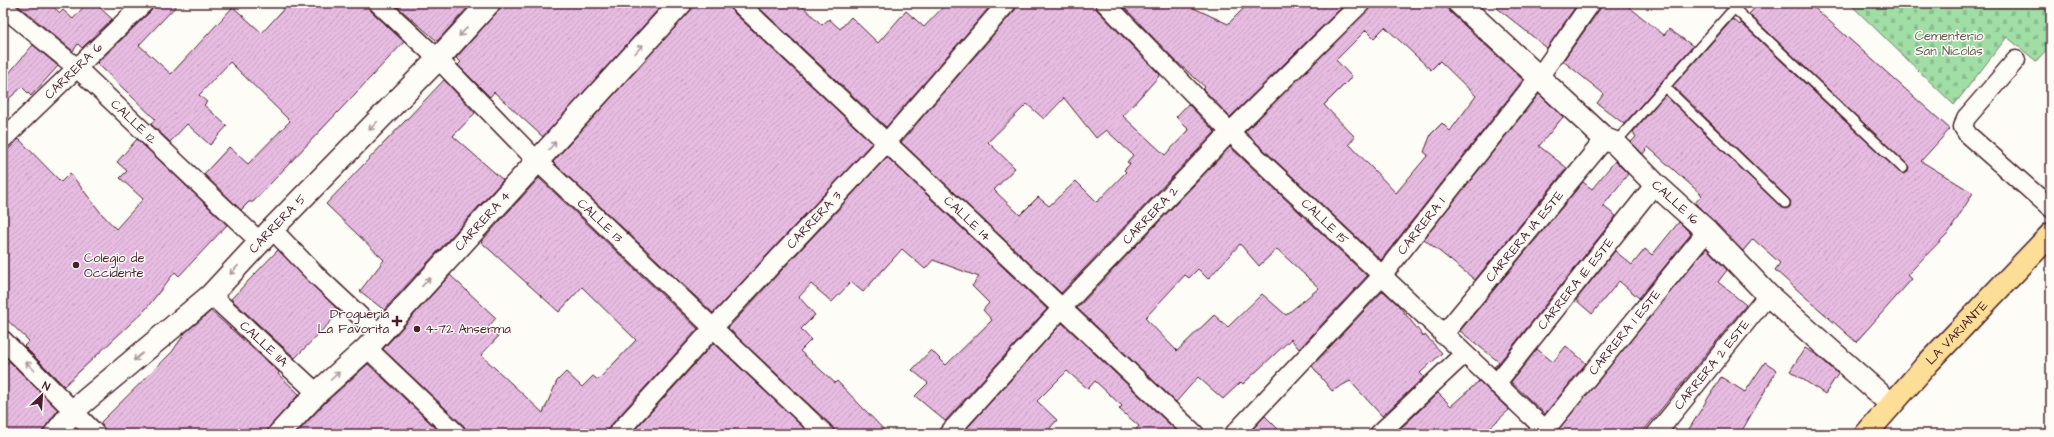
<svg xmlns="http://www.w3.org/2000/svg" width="2054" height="437" font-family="'Architects Daughter',sans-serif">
  <defs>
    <pattern id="cemetery-stones" width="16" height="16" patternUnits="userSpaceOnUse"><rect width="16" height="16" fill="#a0dea6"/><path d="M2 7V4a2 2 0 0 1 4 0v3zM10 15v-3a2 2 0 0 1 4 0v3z" fill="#8bbe8f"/></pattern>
    <pattern id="building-hatch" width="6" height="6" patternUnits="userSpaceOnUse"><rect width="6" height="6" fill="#e8bce2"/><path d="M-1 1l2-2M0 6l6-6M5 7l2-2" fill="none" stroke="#c8a1c2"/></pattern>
  </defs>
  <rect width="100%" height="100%" fill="#fdfcf7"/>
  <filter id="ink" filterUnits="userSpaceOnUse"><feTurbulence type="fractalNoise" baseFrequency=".025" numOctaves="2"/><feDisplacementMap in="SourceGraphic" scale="8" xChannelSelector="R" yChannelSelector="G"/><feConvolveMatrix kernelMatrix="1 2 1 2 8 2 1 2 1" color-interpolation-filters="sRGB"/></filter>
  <g filter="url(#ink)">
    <polygon fill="url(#cemetery-stones)" stroke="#757e68" points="1849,3 2051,3 2051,45 2036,61 2007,37 1954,105"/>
    <g fill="url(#building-hatch)" stroke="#4a1f2b" fill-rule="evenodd">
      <polygon points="15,3 49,3 60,13 63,10 73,19 87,3 95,3 112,19 82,48 78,44 73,51"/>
      <polygon points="154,3 179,3 139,45 171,74 233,7 262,33 289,3 368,3 371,11 404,42 253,202 249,202 241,210 204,174 229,147 248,164 290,121 230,62 199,95 207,102 204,105 227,126 210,145 187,124 170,142 151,124 155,119 97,63 151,11"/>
      <polygon points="393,3 472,3 437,41"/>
      <polygon points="501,3 664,3 543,137 494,92 490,97 458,65 461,62 456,58 498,11"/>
      <polygon points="693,3 729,3 732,11 872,143 713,313 553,162 690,11"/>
      <polygon points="754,3 799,3 822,25 829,19 840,29 851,17 878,43 906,11 924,27 947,3 993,3 886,127"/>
      <path d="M1017,3H1095L1097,10L1160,75L1123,116L1165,155L1189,130L1176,117L1188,104L1215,132L1061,293L901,142L1015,10ZM1064,98L1096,138L1106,130L1133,155L1127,162L1130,164L1124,170L1126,172L1097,202L1076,181L1049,206L1038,197L1020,215L994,190L1015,168L988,142L1027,104L1044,119Z"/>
      <polygon points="1120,3 1183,3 1228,24 1249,3 1346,3 1230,117 1203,89 1205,87 1176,61"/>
      <path d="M1371,3H1443L1450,12L1523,80L1381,260L1245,132L1368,10ZM1385,27L1431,70L1440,61L1476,96L1450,131L1442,123L1431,134L1424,152L1428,155L1396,193L1349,144L1355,137L1324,105L1352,77L1336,60L1366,30L1374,38Z"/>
      <polygon points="1491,3 1578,3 1547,48"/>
      <polygon points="1601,3 1624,3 1664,35 1669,29 1693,46 1624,124 1597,103 1604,94 1563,61 1600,9"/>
      <polygon points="1759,3 1809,3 1950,129 1921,161 1973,193 1949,232 1907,275 1912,279 1856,342 1775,270 1780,263 1753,239 1743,251 1695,203 1702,195 1648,147 1643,154 1631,142 1636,137 1633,132 1665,95 1781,207 1786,209 1790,207 1791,202 1789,199 1673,86 1733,19 1740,25 1741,23 1899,172 1904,174 1908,172 1909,167 1907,164 1749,14"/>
      <polygon points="33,45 58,66 31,96 22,87 3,104 3,80"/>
      <polygon points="444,80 475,113 453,136 503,180 384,310 360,291 384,260 326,204"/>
      <polygon points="1539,94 1563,117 1539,146 1567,168 1475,280 1424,239"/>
      <polygon points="19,139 61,182 70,173 101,213 116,229 143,199 120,178 127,171 117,162 137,139 227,225 179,276 175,272 145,310 64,386 24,346 29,341 3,316 3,155"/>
      <path d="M1230,147L1367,276L1299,349L1291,339L1243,384L1241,382L1223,399L1198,377L1176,402L1077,308ZM1240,244L1259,266L1277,249L1319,288L1286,315L1262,294L1228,327L1214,315L1177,351L1145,318L1185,275L1189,278L1198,269L1208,279Z"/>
      <polygon points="887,157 1047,309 945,421 915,396 928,383 912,370 931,350 946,365 992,320 983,310 989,303 972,286 979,277 933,260 925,269 902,249 863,292 851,282 832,302 811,284 799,297 815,315 801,329 811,340 800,351 835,383 837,381 888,434 835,434 832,426 728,328"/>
      <polygon points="1615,161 1628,174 1603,206 1616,216 1495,368 1494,367 1499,362 1460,331 1583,182 1592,189"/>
      <polygon points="539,178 698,329 609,427 607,434 467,434 464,426 383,349 450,275 496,318 488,327 498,337 481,355 543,413 557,381 566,372 582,387 593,376 598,380 636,340 582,287 559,312 481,242"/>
      <polygon points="1679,222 1691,234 1639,298 1619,281 1592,314 1576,300 1615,251 1632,265 1645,249 1652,255"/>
      <polygon points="1706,248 1727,270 1718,282 1746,305 1641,434 1560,434 1559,429"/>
      <polygon points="278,250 340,312 295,358 231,299"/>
      <polygon points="1383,291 1398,305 1424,337 1425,335 1442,353 1420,373 1424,377 1382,416 1350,381 1332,391 1312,366"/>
      <polygon points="211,311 279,372 278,374 299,394 270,426 267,434 106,434 101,422 172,352 185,333"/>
      <polygon points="1062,323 1180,434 1132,434 1139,426 1119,409 1122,406 1095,381 1088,389 1067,371 1037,401 1057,420 1045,434 962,434"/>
      <polygon points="714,343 810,434 631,434"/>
      <polygon points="1566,346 1586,363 1545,414 1511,382 1537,349 1553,362"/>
      <polygon points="1805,348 1817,355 1838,374 1825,394 1790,371"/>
      <polygon points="9,361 58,410 40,434 3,434 3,367"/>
      <polygon points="1765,362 1777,370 1740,434 1686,434 1721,377 1745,392"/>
      <polygon points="368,364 442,434 296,434 326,402"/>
      <polygon points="1479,381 1509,410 1483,434 1401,434 1398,431 1438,393 1451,406"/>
      <polygon points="1265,416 1283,434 1248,434"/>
    </g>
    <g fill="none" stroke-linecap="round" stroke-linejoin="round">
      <g stroke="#4a1f2b" stroke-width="12">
        <g id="service">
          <polyline points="1734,8 1903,168"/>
          <polyline points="1665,87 1785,203"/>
          <polyline points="1615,143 1739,3"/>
        </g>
      </g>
      <g stroke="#4a1f2b" stroke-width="21">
        <g id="minor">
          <path id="s1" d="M378,3L438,59L538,162L825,434"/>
          <path id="s2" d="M739,3L1195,434"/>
          <path id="s3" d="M1105,3L1230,132L1550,434"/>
          <path id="s4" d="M3,7L77,68L260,242"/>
          <polyline points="2016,60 1966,118 1963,127 1968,135 2051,208"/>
          <path id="s5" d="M3,139L144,3"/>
          <polyline points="272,229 315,274 378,333"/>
          <path id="s6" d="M211,295L317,393"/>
          <path id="s7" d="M1443,335L1605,139"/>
          <polyline points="3,340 96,434"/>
          <polyline points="367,348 457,434"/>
          <path id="s8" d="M1496,384L1655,184"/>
          <path id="s9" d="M617,434L714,327L887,142L1007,3"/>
          <path id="s10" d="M948,434L1061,309L1230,132L1361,3"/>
          <path id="s11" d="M1234,434L1382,276L1539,77L1591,3"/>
          <polyline points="1379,434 1464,354"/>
          <path id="s12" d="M1542,434L1707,231"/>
          <path id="s13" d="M1656,434L1768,295"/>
        </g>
      </g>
      <g stroke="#4a1f2b" stroke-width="25">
        <g id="tertiary">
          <path id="s14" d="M1459,3L1605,139L1615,143L1655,184L1707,231L1768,295L1891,404"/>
          <path id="s15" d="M55,434L74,410L211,295L272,229L438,59L489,3"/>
          <path id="s16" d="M279,434L317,393L367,348L681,3"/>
        </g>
      </g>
      <g stroke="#4a1f2b" stroke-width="25">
        <g id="primary">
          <path id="s17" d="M1866,434L1928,363L2051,234"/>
        </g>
      </g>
      <use href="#service" stroke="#fdfcf7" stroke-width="9"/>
      <use href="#minor" stroke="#fdfcf7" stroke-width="18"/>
      <use href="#tertiary" stroke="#fdfcf7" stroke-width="22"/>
      <use href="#primary" stroke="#fdde96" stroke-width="22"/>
    </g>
    <defs><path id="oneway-shaft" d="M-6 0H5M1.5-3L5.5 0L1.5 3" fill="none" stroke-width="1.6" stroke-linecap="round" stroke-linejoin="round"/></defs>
    <g stroke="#ac999b">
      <use href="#oneway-shaft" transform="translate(463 32) rotate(133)"/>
      <use href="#oneway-shaft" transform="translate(639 49) rotate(-48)"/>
      <use href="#oneway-shaft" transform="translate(373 126) rotate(134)"/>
      <use href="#oneway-shaft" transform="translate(552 146) rotate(-48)"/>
      <use href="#oneway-shaft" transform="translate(234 270) rotate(133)"/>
      <use href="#oneway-shaft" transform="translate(426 282) rotate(-47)"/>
      <use href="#oneway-shaft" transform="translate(138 357) rotate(140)"/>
      <use href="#oneway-shaft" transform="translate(30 366) rotate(-135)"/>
      <use href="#oneway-shaft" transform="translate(335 376) rotate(-42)"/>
    </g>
  </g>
  <g fill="#4a1f2b" stroke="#fdfcf7" stroke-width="1.5">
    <circle cx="76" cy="265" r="4"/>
    <path d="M395 315h4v4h4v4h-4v4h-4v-4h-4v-4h4z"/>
    <circle cx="417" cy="329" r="4"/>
  </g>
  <g text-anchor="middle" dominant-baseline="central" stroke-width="3" stroke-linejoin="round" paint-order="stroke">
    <g font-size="13" fill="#645850" stroke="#fdfcf7">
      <text x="1949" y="36">Cementerio<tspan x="1949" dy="15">San Nicolás</tspan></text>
    </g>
    <g font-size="13" fill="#4a1f2b" stroke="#fdfcf7">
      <text stroke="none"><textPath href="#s5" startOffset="98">CARRERA 6</textPath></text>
      <text stroke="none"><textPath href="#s4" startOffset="174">CALLE 12</textPath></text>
      <text stroke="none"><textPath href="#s14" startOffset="295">CALLE 16</textPath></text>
      <text stroke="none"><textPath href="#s10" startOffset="298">CARRERA 2</textPath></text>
      <text stroke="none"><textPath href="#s2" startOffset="314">CALLE 14</textPath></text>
      <text stroke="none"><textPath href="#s1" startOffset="311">CALLE 13</textPath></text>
      <text stroke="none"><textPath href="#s9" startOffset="291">CARRERA 3</textPath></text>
      <text stroke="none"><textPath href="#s16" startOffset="295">CARRERA 4</textPath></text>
      <text stroke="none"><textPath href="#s3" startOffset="310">CALLE 15</textPath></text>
      <text stroke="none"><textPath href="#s15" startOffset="307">CARRERA 5</textPath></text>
      <text stroke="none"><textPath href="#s11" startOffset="280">CARRERA 1</textPath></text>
      <text stroke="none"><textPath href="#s7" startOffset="128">CARRERA 1A ESTE</textPath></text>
      <text stroke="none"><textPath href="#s8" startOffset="128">CARRERA 1E ESTE</textPath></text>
      <text stroke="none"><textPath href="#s12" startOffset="131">CARRERA 1 ESTE</textPath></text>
      <text stroke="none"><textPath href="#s17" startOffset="136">LA VARIANTE</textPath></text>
      <text stroke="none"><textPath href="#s6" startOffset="72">CALLE 11A</textPath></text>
      <text stroke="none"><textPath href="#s13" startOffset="89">CARRERA 2 ESTE</textPath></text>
    </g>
    <g font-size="13" fill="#4a1f2b" stroke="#fdfcf7" text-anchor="start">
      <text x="84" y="258">Colegio de<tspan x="84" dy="15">Occidente</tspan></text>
      <text x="389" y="314" text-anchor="end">Drogueria<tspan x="389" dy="15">La Favorita</tspan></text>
      <text x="425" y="329">4-72 Anserma</text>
    </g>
  </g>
  <rect width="2054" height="437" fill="none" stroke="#fdfcf7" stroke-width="16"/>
  <rect x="8" y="8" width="2038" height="421" fill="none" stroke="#4a1f2b" stroke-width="1.5" filter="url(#ink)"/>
  <g transform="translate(42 395) rotate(25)" stroke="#fdfcf7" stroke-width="3" paint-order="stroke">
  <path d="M0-3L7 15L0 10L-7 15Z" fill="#4a1f2b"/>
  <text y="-6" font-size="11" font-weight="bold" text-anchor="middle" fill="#4a1f2b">N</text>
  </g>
</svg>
